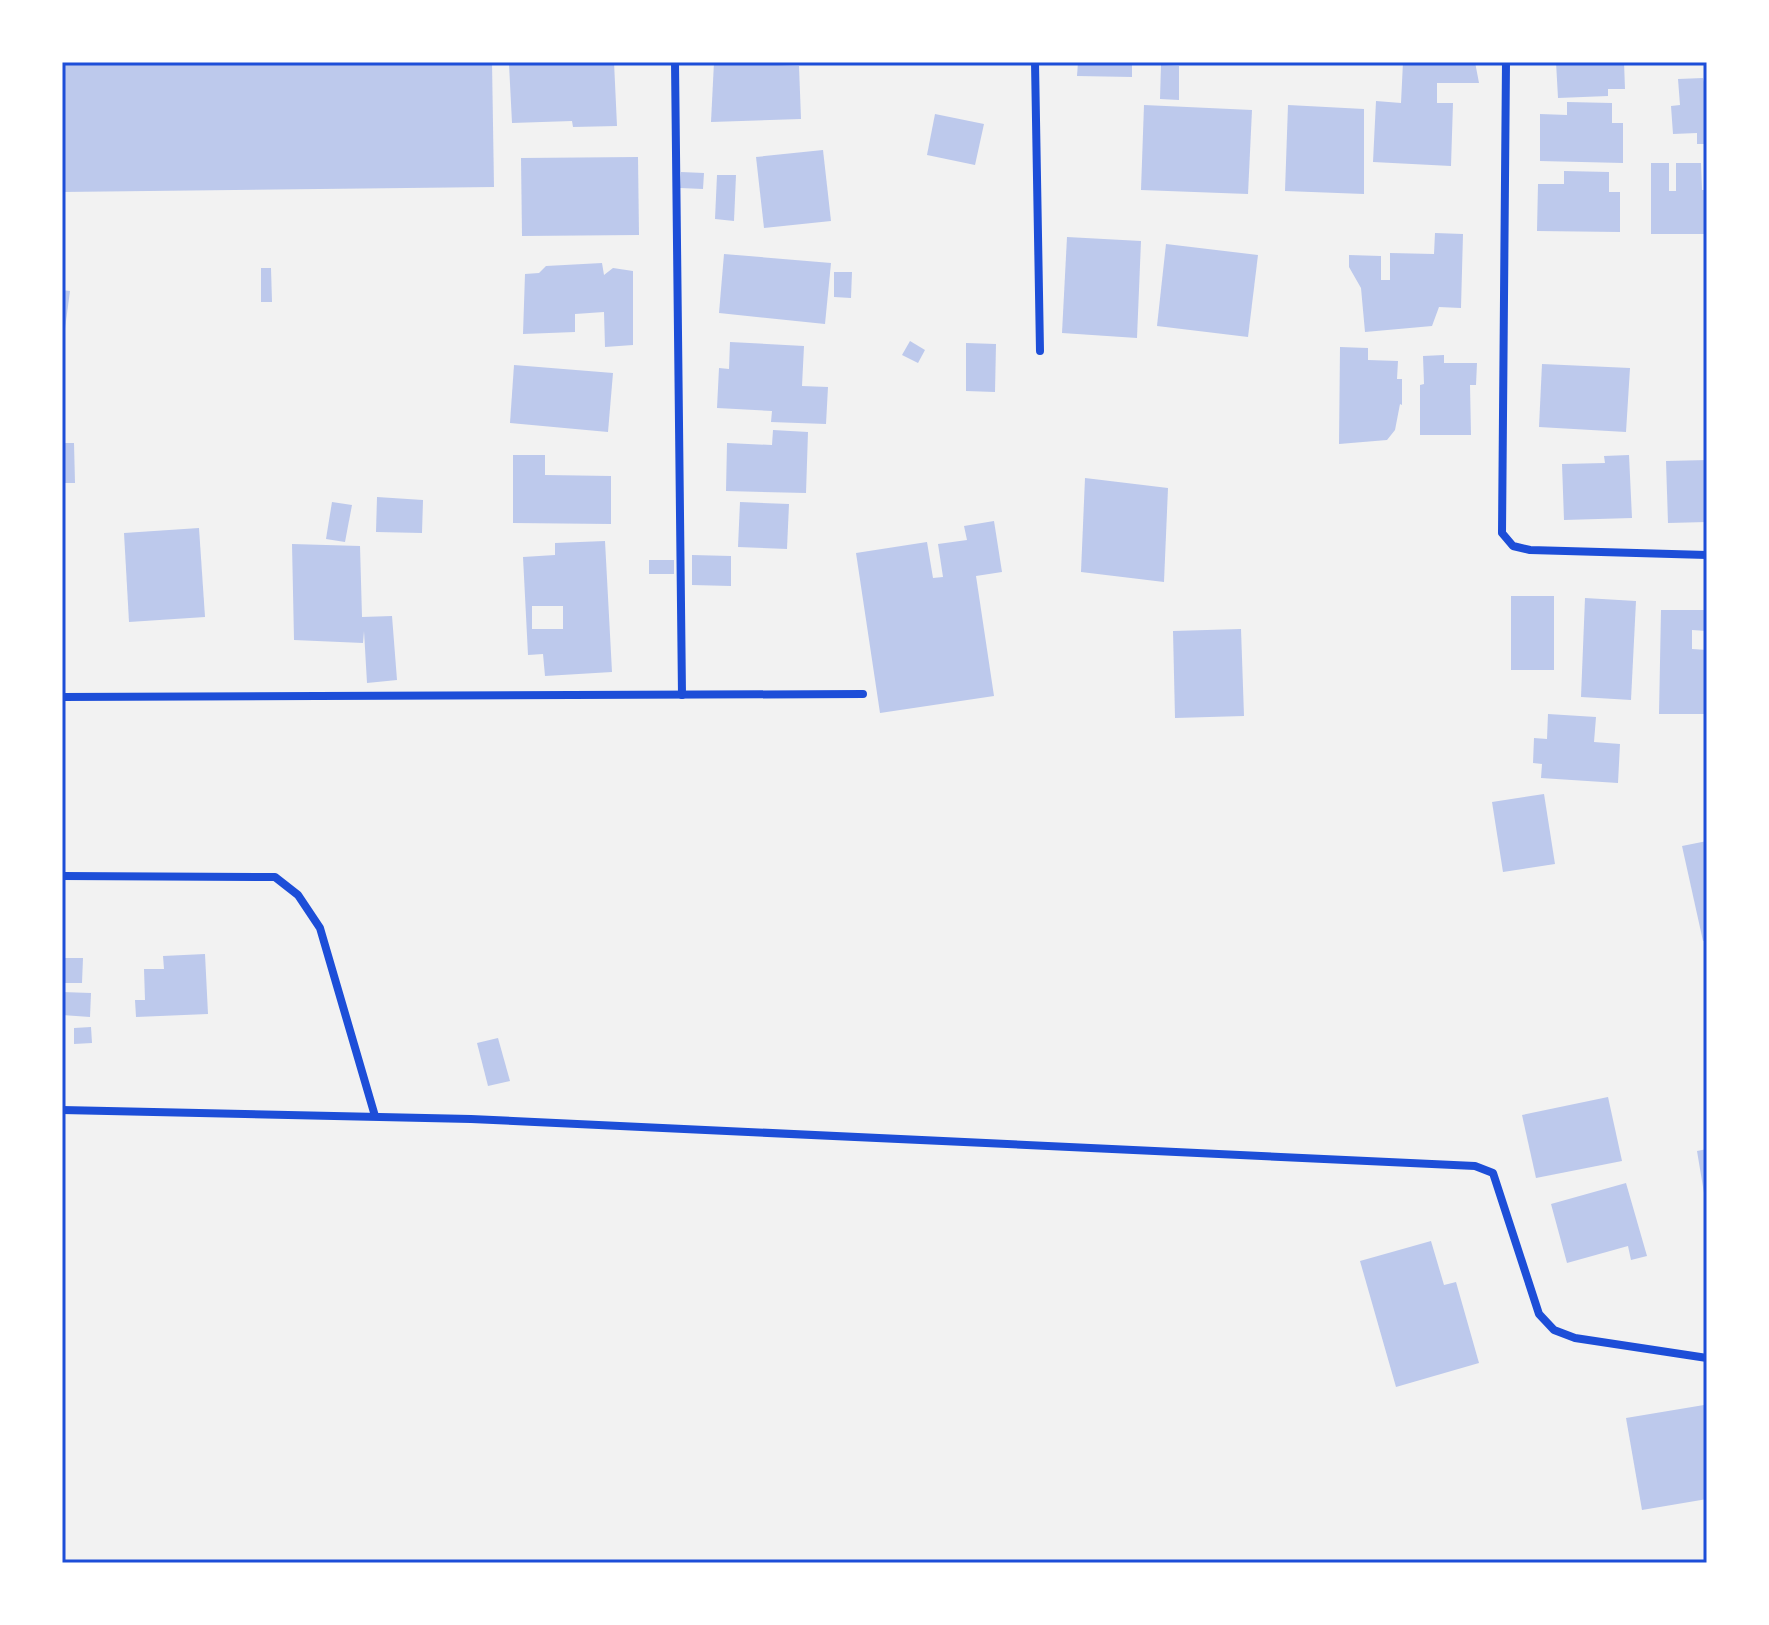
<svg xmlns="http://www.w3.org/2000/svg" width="1769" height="1625" font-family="Quicksand,sans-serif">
  <rect width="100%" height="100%" fill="#f2f2f2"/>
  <g fill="#bdc9ec" fill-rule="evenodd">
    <polygon points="62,62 492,62 494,187 62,192"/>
    <polygon points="550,62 614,62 617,126 573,127 572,121 512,123 509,64"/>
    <polygon points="714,62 799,66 801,119 711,122"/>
    <polygon points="1078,62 1132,62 1132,77 1077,76"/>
    <polygon points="1403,62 1475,62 1479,83 1437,83 1437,103 1453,103 1451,166 1373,162 1376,101 1401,103"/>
    <polygon points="1556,62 1624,62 1625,89 1608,89 1608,96 1558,98"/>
    <polygon points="1161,65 1179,66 1179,100 1160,99"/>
    <polygon points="1703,78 1704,82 1707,81 1707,144 1697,144 1697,133 1673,134 1671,106 1680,105 1678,79"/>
    <polygon points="1567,102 1612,103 1612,123 1623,123 1623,163 1540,161 1540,114 1567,115"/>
    <polygon points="1144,105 1252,110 1248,194 1141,190"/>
    <polygon points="1288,105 1364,109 1364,194 1285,191"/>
    <polygon points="935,114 984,124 975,165 927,155"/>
    <polygon points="823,150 831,221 764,228 756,157"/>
    <polygon points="638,157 639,235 522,236 521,158"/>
    <polygon points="1651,163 1669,163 1669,191 1676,191 1676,163 1701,163 1702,190 1707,190 1707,234 1651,234"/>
    <polygon points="1564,171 1609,172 1609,192 1620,192 1620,232 1537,231 1538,184 1564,184"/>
    <polygon points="681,172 704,173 703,189 680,188"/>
    <polygon points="717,175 736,175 734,221 715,219"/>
    <polygon points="1435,233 1463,234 1461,308 1439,307 1432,326 1365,332 1361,288 1349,267 1349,255 1381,256 1381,280 1390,280 1390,253 1434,254"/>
    <polygon points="1067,237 1141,241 1137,338 1062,333"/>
    <polygon points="1166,244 1258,255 1248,337 1157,326"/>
    <polygon points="724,254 831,263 825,324 719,313"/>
    <polygon points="602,263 604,275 613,268 633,271 633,345 605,347 604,312 575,314 575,332 523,334 525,274 539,273 546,266"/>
    <polygon points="261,268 271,268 272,302 261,302"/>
    <polygon points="834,272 852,272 851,298 834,297"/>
    <polygon points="62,290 70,291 64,336 62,336"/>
    <polygon points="910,341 925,350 918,363 902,355"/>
    <polygon points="730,342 804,346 802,386 828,387 826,424 771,422 772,411 717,408 719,368 729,369"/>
    <polygon points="966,343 996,344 995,392 966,391"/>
    <polygon points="1340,347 1368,348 1368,360 1398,361 1397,379 1402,379 1402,405 1400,404 1395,430 1387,440 1339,444"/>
    <polygon points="1444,355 1444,363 1477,363 1476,385 1470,385 1471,435 1420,435 1420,385 1424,384 1423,356"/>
    <polygon points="1542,364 1630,368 1626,432 1539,427"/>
    <polygon points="514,365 613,373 608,432 510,423"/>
    <polygon points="773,430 808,432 806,493 726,491 727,443 772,445"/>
    <polygon points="62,443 74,443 75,483 62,483"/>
    <polygon points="513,455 545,455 545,475 611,476 611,524 513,523"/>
    <polygon points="1629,455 1632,518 1564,520 1562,464 1605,463 1604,456"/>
    <polygon points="1707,460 1707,522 1668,523 1666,461"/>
    <polygon points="1085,478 1168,488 1164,582 1081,572"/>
    <polygon points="377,497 423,500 422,533 376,532"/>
    <polygon points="332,502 352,505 345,542 326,539"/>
    <polygon points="740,502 789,504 787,549 738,547"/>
    <polygon points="994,521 1002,572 976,576 994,696 880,713 856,553 927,542 933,578 943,577 938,544 967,540 964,526"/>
    <polygon points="199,528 205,617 129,622 124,533"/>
    <path d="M605,541L612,672L545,676L543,654L528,655L523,557L555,555V543ZM532,606H563V629H532Z"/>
    <polygon points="292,544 360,546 362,617 392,616 397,680 367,683 364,631 363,643 294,640"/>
    <polygon points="692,555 731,556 731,586 692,585"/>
    <rect x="649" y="560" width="25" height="14"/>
    <rect x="1511" y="596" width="43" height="74"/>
    <polygon points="1585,598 1636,601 1631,700 1581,697"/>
    <polygon points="1661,610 1707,610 1707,631 1692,630 1692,649 1707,650 1707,714 1659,714"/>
    <polygon points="1241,629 1244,716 1175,718 1173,631"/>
    <polygon points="1548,714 1596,717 1594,742 1620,744 1618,783 1541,778 1542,764 1533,763 1534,738 1547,739"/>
    <polygon points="1544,794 1555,864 1503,872 1492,802"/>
    <polygon points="1707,841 1707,940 1703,941 1682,846"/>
    <polygon points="205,954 208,1014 136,1017 135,1000 145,1000 144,969 164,969 163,956"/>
    <polygon points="62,958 83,958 82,983 62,983"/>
    <polygon points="62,992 91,993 90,1017 62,1015"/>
    <polygon points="91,1027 92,1043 74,1044 74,1028"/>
    <polygon points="498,1038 510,1081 488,1086 477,1043"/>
    <polygon points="1608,1097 1622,1161 1536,1178 1522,1115"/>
    <polygon points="1707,1149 1707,1199 1705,1199 1697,1151"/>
    <polygon points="1626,1183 1647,1256 1631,1260 1628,1246 1567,1263 1551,1204"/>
    <polygon points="1431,1241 1444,1285 1456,1282 1479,1363 1396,1387 1360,1261"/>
    <polygon points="1704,1405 1707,1425 1707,1499 1642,1510 1626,1418"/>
  </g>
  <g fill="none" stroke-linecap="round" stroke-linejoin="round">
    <g stroke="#1d4ed8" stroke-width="8">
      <polyline points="675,62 682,695"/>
      <polyline points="1035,62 1040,351"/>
      <polyline points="1506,62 1502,533 1513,546 1530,550 1707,555"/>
      <polyline points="62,697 863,694"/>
      <polyline points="62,876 275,877 298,895 320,928 375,1116"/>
      <polyline points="62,1110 471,1119 1475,1166 1493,1173 1539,1314 1554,1330 1575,1338 1707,1358"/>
    </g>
  </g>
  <rect width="1769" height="1625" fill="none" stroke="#ffffff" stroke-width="128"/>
  <rect x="64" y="64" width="1641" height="1497" fill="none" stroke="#1d4ed8" stroke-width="3"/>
</svg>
